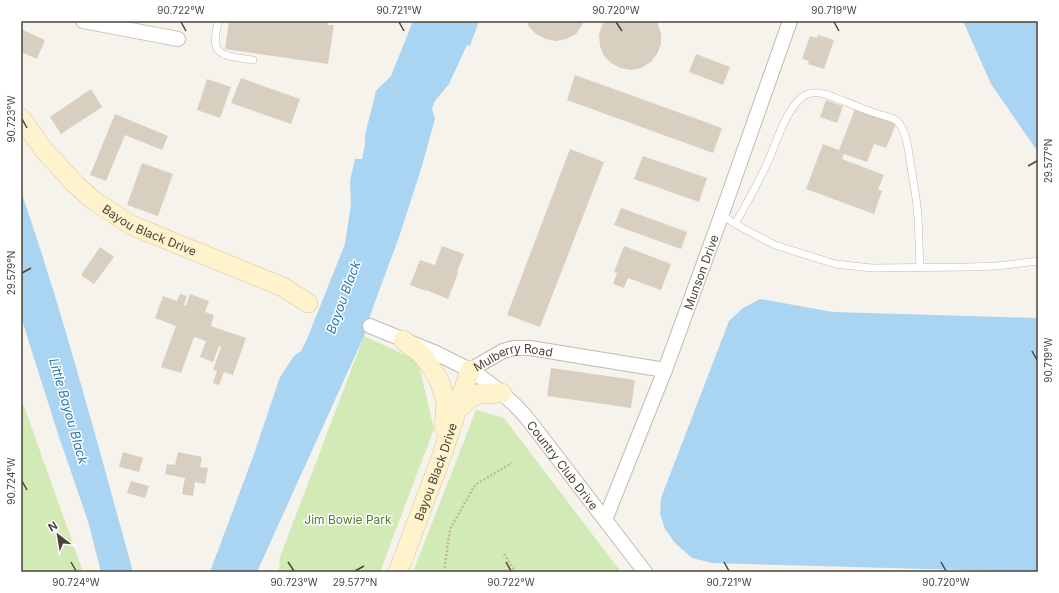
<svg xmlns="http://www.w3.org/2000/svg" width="1059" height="593" font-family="Inter,sans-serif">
  <rect width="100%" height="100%" fill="#f6f3ec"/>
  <g fill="#d2eab5">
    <polygon points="364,336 418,361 434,429 380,572 279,572 280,557"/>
    <polygon points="21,405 24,406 83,572 21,572"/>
    <polygon points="476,410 504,418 621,572 413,572"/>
  </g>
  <g fill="#a9d4f2">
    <path d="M413,21H479L470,46L467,45L449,84L434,102L432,109L435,119L422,166L399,237L372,310L364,336L275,532L258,570V572H210L254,454L280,377L294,356L301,351L307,339L345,244L351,204L350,181L355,159H362L365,145V135L376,91C381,85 387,81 391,76Z"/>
    <polygon points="963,21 1038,21 1038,152 991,84"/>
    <path d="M21,191C64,316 98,445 133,572H101L88,521L59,437L21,317Z"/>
    <polygon points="760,299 833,312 1038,318 1038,572 712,563 692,558 675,543 665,529 660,514 661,498 729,321 743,308"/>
  </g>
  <g fill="#d8cfc1">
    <polygon points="229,21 328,21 328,25 334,25 328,64 225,49"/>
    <polygon points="527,21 584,21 582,25 576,34 566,39 556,41 546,39 536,34 529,27"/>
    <polygon points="605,21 656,21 658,24 661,34 661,44 657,54 651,62 641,68 631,70 620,68 611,63 604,56 600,46 599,36 601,27"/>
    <polygon points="21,29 45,40 37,59 21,52"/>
    <polygon points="818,35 834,40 824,69 808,64 809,61 802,59 810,36 817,38"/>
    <polygon points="696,54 730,67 723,85 689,72"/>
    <polygon points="575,75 722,128 713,153 567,100"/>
    <polygon points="241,78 300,99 291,124 231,103"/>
    <polygon points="207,79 231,87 220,118 197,110"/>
    <polygon points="91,89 102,107 61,134 50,117"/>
    <polygon points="826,100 843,106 837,123 820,117"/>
    <polygon points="855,109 896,124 886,148 874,144 867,162 844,154 842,159 884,175 878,189 882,191 874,214 806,189 823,144 839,150"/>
    <polygon points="115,114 168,136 162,150 125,135 106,181 90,175"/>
    <polygon points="570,149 604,162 540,327 507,315"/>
    <polygon points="643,156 707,178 699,202 634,179"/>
    <polygon points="142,163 173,174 158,216 127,205"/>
    <polygon points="621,208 687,232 681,249 614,225"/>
    <polygon points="442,246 464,254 457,272 458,273 448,299 426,290 426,291 410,285 420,260 435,265"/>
    <polygon points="624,246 671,264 661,290 628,278 624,288 613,284 617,273 614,272"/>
    <polygon points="100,247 114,257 94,284 81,275"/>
    <polygon points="180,294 187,296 184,305 186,306 190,294 209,301 205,312 214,315 211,326 246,338 233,375 224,372 219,385 213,383 217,371 213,370 221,347 219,346 213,362 200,357 206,341 194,337 181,373 161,367 176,326 155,318 163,296 177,301"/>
    <polygon points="551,368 635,380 631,408 547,396"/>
    <polygon points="123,452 143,458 139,472 119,467"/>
    <polygon points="178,452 202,457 200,467 208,468 205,484 195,482 193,496 182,494 185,478 165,474 167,464 175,465"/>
    <polygon points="131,481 149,486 145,498 127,493"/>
  </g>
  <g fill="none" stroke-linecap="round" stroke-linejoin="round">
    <g stroke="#c2bbae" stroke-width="8">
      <g id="lane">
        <path d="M218,21C217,29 214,38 216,46C219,58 243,58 253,60"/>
        <polyline points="721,215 746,230 775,245 835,264 872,268 968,267 997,266 1038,261"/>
        <path d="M735,224C747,203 759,182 769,159C778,139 784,114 801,98C814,87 830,96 844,101C855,106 866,110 878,114C884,116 893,117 897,121C907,131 908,149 910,161C913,180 917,199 918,218C919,234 919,250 920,267"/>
      </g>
    </g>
    <g stroke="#c2bbae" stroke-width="16">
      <g id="street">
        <polyline points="83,21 178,39"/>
        <path id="s1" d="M370,326L436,353L470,370L503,351L514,348H530L665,370"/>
        <path id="s2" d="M470,370C491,383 510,398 527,418L645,572"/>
        <path id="s3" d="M605,520L665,370L719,222L790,21"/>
      </g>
    </g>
    <g stroke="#d6c79b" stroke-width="20">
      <g id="secondary">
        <path id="s4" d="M21,118L43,149L75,184L93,200L131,225L283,287L308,303"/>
        <polyline points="403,340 421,354 427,361 439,380 446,401 444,427"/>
        <polyline points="458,409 470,398 479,394 502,393"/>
        <path id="s5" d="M398,572L442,455L470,370"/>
      </g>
    </g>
    <g stroke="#c4b79f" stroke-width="2.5" stroke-dasharray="2 2" stroke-linecap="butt">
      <polyline points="504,554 515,572"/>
      <polyline points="444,572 450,529 475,485 512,463"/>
    </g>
    <use href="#lane" stroke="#fff" stroke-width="7"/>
    <use href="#street" stroke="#fff" stroke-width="14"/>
    <use href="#secondary" stroke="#fff3cd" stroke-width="19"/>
  </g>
  <path fill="none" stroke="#4b4439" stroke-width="1.5" d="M181,22L186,31M399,22L404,31M616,22L622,31M834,22L839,31M22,119L27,128M1028,166L1037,161M22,273L31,268M1032,351L1037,360M22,481L27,490M71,562L76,571M288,562L294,571M506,562L511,571M724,562L729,571M941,562L946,571M355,571L364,566"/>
  <g text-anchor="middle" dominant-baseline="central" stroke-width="3" stroke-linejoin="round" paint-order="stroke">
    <g font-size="12" fill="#4b4439" stroke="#fff">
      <text stroke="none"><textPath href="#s4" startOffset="174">Bayou Black Drive</textPath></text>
      <text stroke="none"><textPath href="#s3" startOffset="266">Munson Drive</textPath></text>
      <text stroke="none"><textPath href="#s1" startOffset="156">Mulberry Road</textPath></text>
      <text stroke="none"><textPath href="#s2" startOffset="134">Country Club Drive</textPath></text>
      <text stroke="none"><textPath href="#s5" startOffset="107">Bayou Black Drive</textPath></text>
    </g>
    <g font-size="12" fill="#4a7f2a" stroke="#fff">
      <text x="348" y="519">Jim Bowie Park</text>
    </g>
    <g font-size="13" font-style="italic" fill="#2e7ab2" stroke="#fff">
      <text transform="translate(343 297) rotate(-70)">Bayou Black</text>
      <text transform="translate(69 411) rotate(74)">Little Bayou Black</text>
    </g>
  </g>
  <rect width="1059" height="593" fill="none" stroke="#ffffff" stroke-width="44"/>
  <g transform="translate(58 535) rotate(329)" stroke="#ffffff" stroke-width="3" paint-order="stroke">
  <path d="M0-3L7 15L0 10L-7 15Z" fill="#4b4439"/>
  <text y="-6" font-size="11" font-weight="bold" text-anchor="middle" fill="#4b4439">N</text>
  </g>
  <rect x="22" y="22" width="1015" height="549" fill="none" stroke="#4b4439" stroke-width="1.5"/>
  <g font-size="10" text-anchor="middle" fill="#4b4439">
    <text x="181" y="14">90.722°W</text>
    <text x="399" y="14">90.721°W</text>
    <text x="616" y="14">90.720°W</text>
    <text x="834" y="14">90.719°W</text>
    <text transform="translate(11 119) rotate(-90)" y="4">90.723°W</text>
    <text transform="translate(1048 161) rotate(-90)" y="4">29.577°N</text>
    <text transform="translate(11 273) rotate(-90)" y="4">29.579°N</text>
    <text transform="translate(1048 360) rotate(-90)" y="4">90.719°W</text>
    <text transform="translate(11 481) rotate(-90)" y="4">90.724°W</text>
    <text x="76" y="586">90.724°W</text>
    <text x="294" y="586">90.723°W</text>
    <text x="355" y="586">29.577°N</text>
    <text x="511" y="586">90.722°W</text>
    <text x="729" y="586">90.721°W</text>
    <text x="946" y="586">90.720°W</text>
  </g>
</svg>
